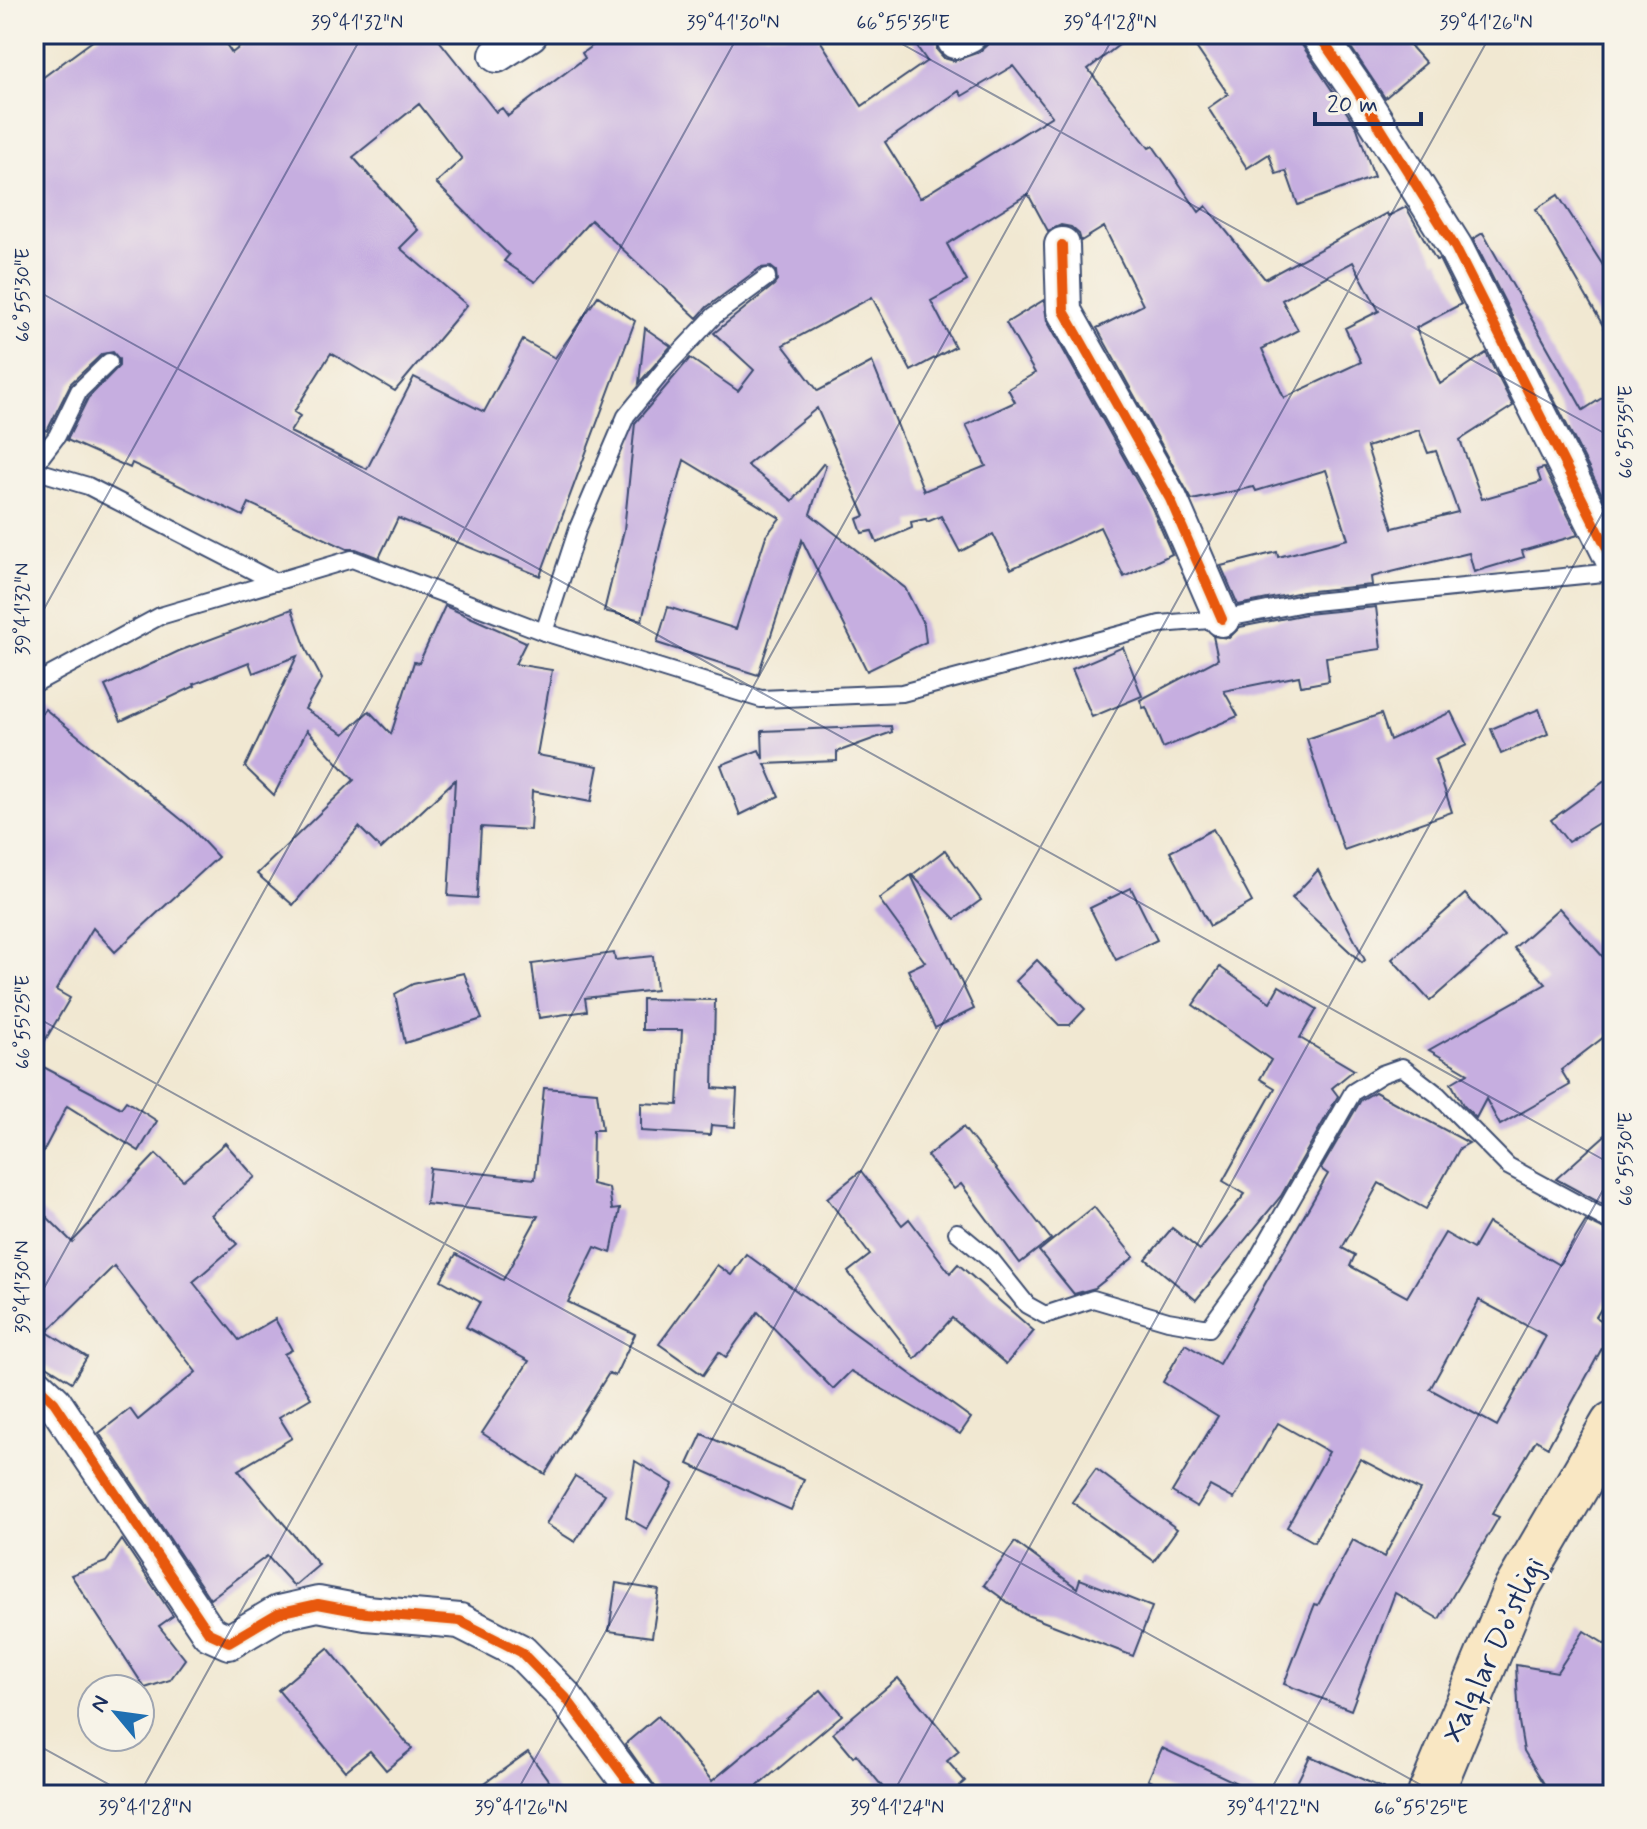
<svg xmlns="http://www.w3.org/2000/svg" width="1647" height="1829" font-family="Mynerve,sans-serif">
  <rect width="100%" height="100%" fill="#f7f3e8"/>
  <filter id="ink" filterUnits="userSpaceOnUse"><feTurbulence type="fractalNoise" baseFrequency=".0125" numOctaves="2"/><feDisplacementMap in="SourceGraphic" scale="16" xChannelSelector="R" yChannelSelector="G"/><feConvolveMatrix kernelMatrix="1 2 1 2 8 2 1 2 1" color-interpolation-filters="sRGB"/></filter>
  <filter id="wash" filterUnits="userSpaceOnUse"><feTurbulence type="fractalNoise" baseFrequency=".006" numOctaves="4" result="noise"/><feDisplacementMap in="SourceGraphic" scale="32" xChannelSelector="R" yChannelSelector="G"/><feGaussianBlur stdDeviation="1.8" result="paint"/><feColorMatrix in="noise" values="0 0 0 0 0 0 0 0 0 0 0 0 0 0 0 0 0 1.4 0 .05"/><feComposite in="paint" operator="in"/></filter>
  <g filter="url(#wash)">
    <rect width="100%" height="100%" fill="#f1e8d2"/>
    <g id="blocks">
      <g fill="#c6aee0" fill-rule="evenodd">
        <path d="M102,34H219L232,53L256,34H434L496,112L502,108L508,116L585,58L582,53L608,34H816L862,106L927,61L908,34H937V50L944,58L954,61L979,52L987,45L990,34H1133L1088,69L1149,148L1153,146L1199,212L1206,206L1265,279L1387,213L1388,216L1406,207L1436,260L1439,259L1461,304L1416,328L1440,384L1486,353L1513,406L1460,440L1482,499L1541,482L1537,470L1544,468L1578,535L1522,551L1524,557L1474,572L1469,553L1371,577L1372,585L1302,592L1238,605L1221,566L1277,552L1278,557L1348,539L1326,470L1256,491L1254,487L1192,500L1097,328L1143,305L1104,227L1081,241L1079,234L1071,227L1061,225L1048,231L1028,194L947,244L967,281L931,301L955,347L911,371L872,297L783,345L818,391L872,362L924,491L986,466L966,425L1015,402L1008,389L1035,373L1006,323L1044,300L1047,321L1152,508L1172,554L1124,577L1100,527L1011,569L993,534L960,552L941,516L927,522L926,519L911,522L912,528L877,543L872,531L862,533L857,519L865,516L817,408L747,465L793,501L823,464L826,465L810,514L905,588L924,625L926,642L867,671L802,540L758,675L657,643L668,607L736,629L766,536L780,518L684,460L663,533L642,620L604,611L624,530L635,423L690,358L738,391L754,370L714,333L774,285L777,281L776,271L771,267L760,268L707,307L697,318L591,220L535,282L504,261L509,255L436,183L462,159L419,104L353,157L418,230L400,248L467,305L395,391L331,353L294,412L300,416L290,432L367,469L414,377L484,412L523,340L555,358L598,296L635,321L540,576L398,518L379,558L356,549H347L249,503L243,516L132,463L130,468L67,440L88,398L119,366V359L113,352L102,354L71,383L47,431L34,425V84ZM1013,66L1052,116L920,198L885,142L959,91L962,96ZM1353,262L1379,311L1345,328L1361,362L1284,398L1262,349L1298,330L1282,300ZM1419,430L1428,453L1436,451L1458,512L1393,528L1367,447Z"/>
        <polygon points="1187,34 1298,34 1302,45 1357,128 1374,177 1298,205 1286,171 1276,174 1269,154 1247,168 1208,108 1228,94"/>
        <polygon points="1342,34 1400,34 1426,63 1385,98"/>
        <polygon points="1558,195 1613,281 1613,343 1536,209"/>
        <polygon points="1483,233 1583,410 1613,391 1613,516 1473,239"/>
        <polygon points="645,328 671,346 639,383"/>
        <polygon points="445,606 526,642 515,664 552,670 537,755 598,766 591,802 532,791 530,830 481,827 477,898 448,896 455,780 381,849 359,827 293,905 257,874 354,780 307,730 274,795 245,767 297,656 253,673 249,662 194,684 195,686 121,721 105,686 179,651 292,609 307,651 322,679 305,709 344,734 369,711 391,734 414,662 419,663"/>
        <polygon points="1376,607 1381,649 1326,657 1329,681 1301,686 1299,676 1224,691 1238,716 1163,748 1146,707 1143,708 1140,700 1218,659 1213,636 1229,638 1240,627 1306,614"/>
        <polygon points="1123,647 1142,696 1092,717 1072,669"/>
        <polygon points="45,709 188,825 218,857 115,952 93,928 56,990 70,998 34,1059 34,723"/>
        <polygon points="1539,709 1548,734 1501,754 1491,729"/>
        <polygon points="1451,712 1467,745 1435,760 1452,812 1344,850 1307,739 1381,714 1390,740"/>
        <polygon points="891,726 892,732 837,752 837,761 765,764 779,796 740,815 721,765 759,750 763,759 762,731"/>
        <polygon points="1613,775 1613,814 1568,842 1551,820"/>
        <polygon points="1213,829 1252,902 1210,926 1170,852"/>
        <polygon points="945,850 981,900 955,919 912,875"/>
        <polygon points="1318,870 1365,960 1362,963 1292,898"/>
        <polygon points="911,875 974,1009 935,1028 908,970 925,962 879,899"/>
        <polygon points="1131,888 1157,940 1116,960 1090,908"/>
        <polygon points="1465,894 1504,936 1430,1001 1392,959"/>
        <polygon points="1559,908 1613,968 1613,1030 1561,1070 1570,1085 1500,1125 1486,1099 1476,1118 1463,1105 1451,1083 1468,1073 1429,1050 1546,984 1514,948"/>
        <polygon points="614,953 615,960 653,956 656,990 585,998 587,1011 539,1018 532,964"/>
        <polygon points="1037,960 1085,1009 1070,1025 1059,1025 1016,981"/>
        <polygon points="1220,967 1270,1002 1279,986 1317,1009 1300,1038 1354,1070 1332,1088 1338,1096 1281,1196 1196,1300 1146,1259 1172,1228 1200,1250 1245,1194 1223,1181 1275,1088 1260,1079 1271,1060 1193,1005"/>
        <polygon points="464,973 482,1019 405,1043 395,994 413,984"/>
        <polygon points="642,999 715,1000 713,1088 737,1090 735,1127 711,1125 710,1135 641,1131 641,1103 678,1105 682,1030 642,1030"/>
        <polygon points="34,1062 121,1108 126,1101 157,1121 139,1151 67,1106 34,1169"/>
        <polygon points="544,1088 597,1092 602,1130 593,1130 592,1184 609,1188 612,1210 620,1209 611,1253 595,1247 568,1302 635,1334 615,1376 609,1373 545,1474 482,1433 529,1361 466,1327 480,1302 441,1280 456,1254 503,1280 538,1216 426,1204 430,1168 535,1179"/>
        <path d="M1375,1092L1469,1143L1460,1148L1426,1209L1379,1183L1342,1248L1355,1255L1350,1266L1407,1297L1445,1233L1473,1249L1488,1223L1559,1265L1586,1221L1613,1234V1289L1596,1317L1613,1328L1548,1447L1536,1440L1492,1514L1499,1517L1439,1619L1395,1593L1351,1710L1284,1684L1315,1604L1318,1605L1353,1540L1384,1557L1420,1490L1360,1459L1314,1542L1287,1527L1329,1452L1278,1423L1234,1499L1210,1486L1197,1507L1172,1492L1218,1416L1163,1382L1185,1344L1219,1364L1328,1174L1321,1169L1361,1100ZM1479,1300L1546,1336L1497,1426L1430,1389Z"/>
        <polygon points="963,1127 1051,1239 1020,1263 961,1184 954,1189 927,1156"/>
        <polygon points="1613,1128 1613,1210 1556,1179"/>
        <polygon points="225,1143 255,1177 211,1215 237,1244 193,1282 239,1340 275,1319 292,1350 284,1354 311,1398 279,1417 292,1438 238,1470 319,1565 294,1586 267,1556 210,1599 99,1433 130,1409 138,1420 196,1372 114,1266 47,1332 87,1357 72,1382 34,1358 34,1204 72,1242 156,1154 183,1180"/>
        <polygon points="861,1171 902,1225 909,1219 950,1273 958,1264 1034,1331 1006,1364 952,1318 915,1359 848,1272 870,1255 827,1198"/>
        <polygon points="1094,1207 1134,1257 1095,1288 1074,1294 1039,1251"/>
        <polygon points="746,1254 971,1418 960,1434 851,1371 833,1389 758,1312 726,1357 719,1352 703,1375 659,1344 717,1265 731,1275"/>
        <polygon points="702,1434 804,1480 791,1510 688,1464"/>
        <polygon points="635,1461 673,1484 647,1529 626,1517"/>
        <polygon points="1096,1469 1177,1529 1154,1561 1072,1502"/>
        <polygon points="575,1476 605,1494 575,1542 546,1524"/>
        <polygon points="122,1540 173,1616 159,1626 185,1659 170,1680 145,1688 71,1575 106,1562"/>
        <polygon points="1015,1542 1077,1588 1080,1579 1152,1607 1133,1656 1024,1614 984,1585"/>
        <polygon points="616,1583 659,1590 652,1637 609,1631"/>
        <polygon points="1584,1631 1613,1649 1613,1795 1551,1795 1524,1751 1519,1722 1516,1665 1557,1672"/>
        <polygon points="328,1648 412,1749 386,1770 370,1751 345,1771 278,1690"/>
        <polygon points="898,1678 959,1751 947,1761 965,1781 949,1795 889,1795 856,1754 853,1757 833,1733"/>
        <polygon points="821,1690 842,1715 747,1795 661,1795 625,1744 658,1716 712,1781"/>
        <polygon points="1162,1748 1262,1795 1183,1795 1148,1780"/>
        <polygon points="528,1752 559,1795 468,1795"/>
        <polygon points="1310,1756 1398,1795 1291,1795"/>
      </g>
    </g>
  </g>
  <g filter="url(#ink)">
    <use href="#blocks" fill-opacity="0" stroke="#3b4b6f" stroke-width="2"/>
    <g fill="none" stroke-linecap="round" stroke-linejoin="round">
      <g stroke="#3b4b6f" stroke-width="20">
        <g id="lane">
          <polyline points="34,466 57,436 79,391 109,362"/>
          <polyline points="34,470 88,486 275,582"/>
          <polyline points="544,632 578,528 626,416 668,365 714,316 767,277"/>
          <polyline points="34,684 160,616 352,559 544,632 761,699 902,693 1160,624 1222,619 1304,603 1613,572"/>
          <polyline points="957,1232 992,1261 1027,1305 1045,1315 1093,1299 1168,1321 1209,1328 1251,1270 1353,1092 1382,1074 1402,1067 1438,1095 1508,1166 1613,1223"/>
        </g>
      </g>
      <g stroke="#3b4b6f" stroke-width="38">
        <g id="street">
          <polyline points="1318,34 1356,89 1455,247 1613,560"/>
          <polyline points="955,41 970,34"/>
          <polyline points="497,55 530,34"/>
          <polyline points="1062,245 1064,311 1170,499 1222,619"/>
          <polyline points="34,1383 54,1402 209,1633 229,1642 278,1613 318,1604 366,1613 460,1621 521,1652 566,1698 638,1795"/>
        </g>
      </g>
      <g stroke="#3b4b6f" stroke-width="48">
        <polyline id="secondary" points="1430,1795 1514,1593 1613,1424"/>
      </g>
      <use href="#lane" stroke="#fff" stroke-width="16"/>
      <use href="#street" stroke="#fff" stroke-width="34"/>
      <use href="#secondary" stroke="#f9e7c3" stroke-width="44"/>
      <g stroke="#f7f3e8" stroke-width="15">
        <g id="cycleway">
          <polyline points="1318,34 1356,89 1455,247 1613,560"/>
          <polyline points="1062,245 1064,311 1170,499 1222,619"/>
          <polyline points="34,1383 54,1402 209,1633 229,1642 278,1613 318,1604 366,1613 460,1621 521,1652 566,1698 638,1795"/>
        </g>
      </g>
      <use href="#cycleway" stroke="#e8590c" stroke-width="10"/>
    </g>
  </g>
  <path fill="none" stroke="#1b2f5e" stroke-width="2" stroke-opacity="0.45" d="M884,34L1613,438M34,289L1613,1165M34,627L363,34M34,1016L1439,1795M34,1306L739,34M34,1743L128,1795M139,1795L1115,34M515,1795L1491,34M892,1795L1613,494M1268,1795L1613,1172"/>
  <g text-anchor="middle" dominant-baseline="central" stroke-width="6" stroke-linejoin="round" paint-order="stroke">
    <g font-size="30" fill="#1b2f5e" stroke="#f7f3e8">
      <text transform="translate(1494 1650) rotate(-65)">Xalqlar Do’stligi</text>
    </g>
  </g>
  <rect width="1647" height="1829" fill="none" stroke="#f7f3e8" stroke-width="88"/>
  <g transform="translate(116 1713) rotate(299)"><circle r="38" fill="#f7f3e8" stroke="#9fa5b1" stroke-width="2"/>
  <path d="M0-6L14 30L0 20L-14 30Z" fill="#1f6fb2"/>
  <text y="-12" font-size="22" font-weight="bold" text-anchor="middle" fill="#1b2f5e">N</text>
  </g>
  <path d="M1315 112v12h106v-12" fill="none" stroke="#1b2f5e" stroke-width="4"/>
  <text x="1327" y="112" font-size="24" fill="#1b2f5e" stroke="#f7f3e8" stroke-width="6" paint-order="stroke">20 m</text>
  <rect x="44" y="44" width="1559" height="1741" fill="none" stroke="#1b2f5e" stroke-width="3"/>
  <g font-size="20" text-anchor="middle" fill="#1b2f5e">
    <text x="357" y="29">39°41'32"N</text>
    <text x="733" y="29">39°41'30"N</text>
    <text x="903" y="29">66°55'35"E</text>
    <text x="1110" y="29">39°41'28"N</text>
    <text x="1486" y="29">39°41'26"N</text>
    <text transform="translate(22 295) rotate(-90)" y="7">66°55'30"E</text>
    <text transform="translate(1625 432) rotate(-90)" y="7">66°55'35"E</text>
    <text transform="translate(22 609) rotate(-90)" y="7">39°41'32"N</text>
    <text transform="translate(22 1022) rotate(-90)" y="7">66°55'25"E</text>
    <text transform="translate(1625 1159) rotate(-90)" y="7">66°55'30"E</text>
    <text transform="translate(22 1287) rotate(-90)" y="7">39°41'30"N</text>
    <text x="145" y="1814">39°41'28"N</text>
    <text x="521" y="1814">39°41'26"N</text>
    <text x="897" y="1814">39°41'24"N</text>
    <text x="1273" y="1814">39°41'22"N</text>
    <text x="1421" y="1814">66°55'25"E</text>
  </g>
</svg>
